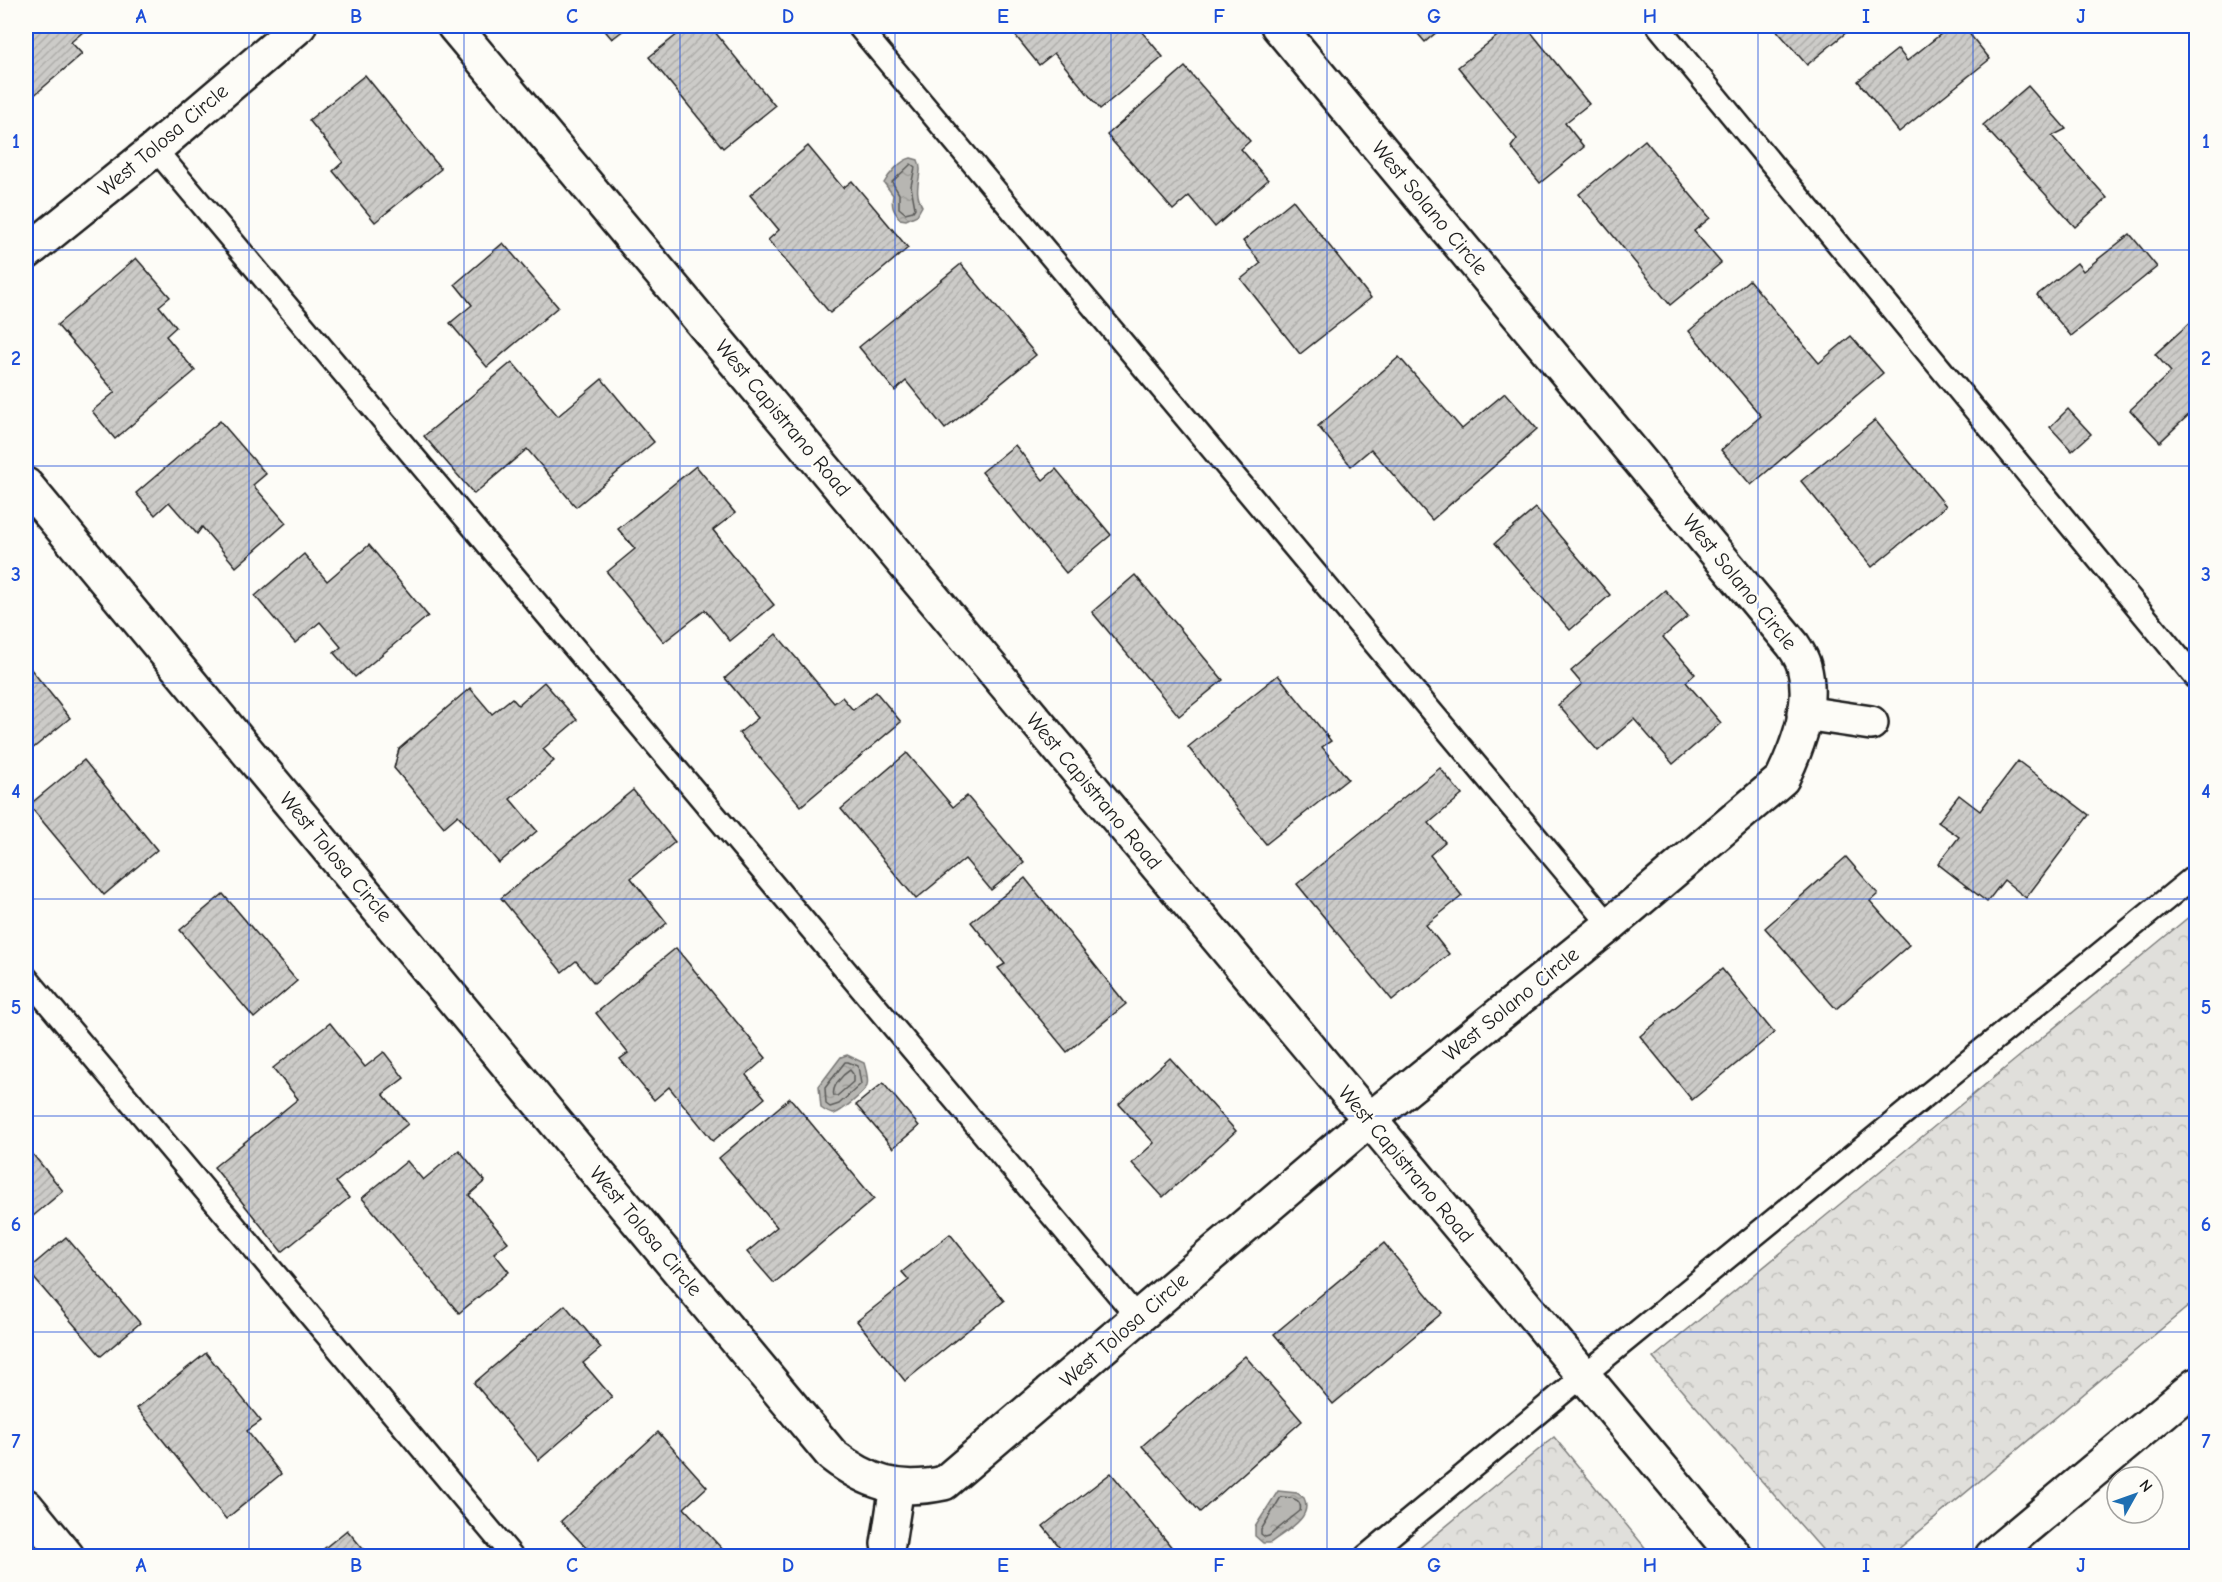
<svg xmlns="http://www.w3.org/2000/svg" width="2222" height="1582" font-family="'Comic Neue',sans-serif">
  <defs>
    <pattern id="forest-crowns" width="20" height="18" patternUnits="userSpaceOnUse" patternTransform="scale(1.5)"><rect width="20" height="18" fill="#e0dfdb"/><path d="M2 6a3 3 0 1 1 6 0M12 15a3 3 0 1 1 6 0" fill="none" stroke="#c0bfbb"/></pattern>
    <pattern id="water-ripples" width="26" height="14" patternUnits="userSpaceOnUse" patternTransform="scale(1.5)"><rect width="26" height="14" fill="#b7b6b2"/><path d="M2 4q2-2 4 0t4 0M15 11q2-2 4 0t4 0" fill="none" stroke="#9d9c98"/></pattern>
    <pattern id="building-hatch" width="6" height="6" patternUnits="userSpaceOnUse" patternTransform="scale(1.5)"><rect width="6" height="6" fill="#cccbc8"/><path d="M-1 1l2-2M0 6l6-6M5 7l2-2" fill="none" stroke="#afaeab"/></pattern>
  </defs>
  <rect width="100%" height="100%" fill="#fdfcf7"/>
  <filter id="ink" filterUnits="userSpaceOnUse"><feTurbulence type="fractalNoise" baseFrequency=".0167" numOctaves="2"/><feDisplacementMap in="SourceGraphic" scale="12" xChannelSelector="R" yChannelSelector="G"/><feConvolveMatrix kernelMatrix="1 2 1 2 8 2 1 2 1" color-interpolation-filters="sRGB"/></filter>
  <g filter="url(#ink)">
    <g fill="url(#forest-crowns)" stroke="#7e7e7c" stroke-width="1.5">
      <polygon points="2196,911 2196,1300 1890,1556 1828,1556 1653,1358"/>
      <polygon points="1554,1437 1652,1556 1410,1556"/>
    </g>
    <g fill="url(#water-ripples)" stroke="#797876" stroke-width="1.5">
      <path d="M911,158L918,160C925,174 911,187 922,206L917,215L906,220L900,219C893,210 891,206 893,195L884,183C889,174 901,160 911,158Z"/>
      <path d="M847,1055L864,1063C866,1070 869,1079 867,1086C864,1093 841,1112 834,1114C829,1114 825,1111 821,1108L819,1086L841,1057Z"/>
      <path d="M1278,1491L1297,1493L1304,1498C1314,1518 1284,1532 1270,1543H1263L1255,1536V1527Z"/>
    </g>
    <g fill="none" stroke-linecap="round" stroke-linejoin="round">
      <g stroke="#5a5a58" stroke-width="1.5">
        <polygon points="911,164 915,167 911,186 915,208 913,211 905,213 899,208 899,194 892,182"/>
        <polygon points="845,1062 848,1062 858,1066 861,1084 839,1104 830,1107 826,1104 825,1088"/>
        <path d="M850,1070L853,1074V1082L837,1096H834C831,1087 842,1075 850,1070Z"/>
        <path d="M1281,1497C1291,1497 1303,1499 1300,1511L1269,1536L1265,1537L1261,1534V1530Z"/>
      </g>
    </g>
    <g fill="url(#building-hatch)" stroke="#1c1c1c" stroke-width="1.5">
      <polygon points="26,26 90,26 71,42 82,54 31,98 26,91"/>
      <polygon points="601,26 629,26 612,39"/>
      <polygon points="688,26 710,26 775,106 723,148 649,57"/>
      <polygon points="1026,26 1137,26 1163,57 1100,109 1054,53 1039,65 1015,35"/>
      <polygon points="1411,26 1444,26 1425,42"/>
      <polygon points="1510,26 1526,26 1589,104 1565,123 1584,147 1540,183 1511,147 1517,139 1458,67"/>
      <polygon points="1773,26 1854,26 1807,65"/>
      <polygon points="1951,26 1963,26 1990,59 1899,132 1858,81 1898,49 1907,61"/>
      <polygon points="1185,67 1250,141 1241,149 1268,180 1215,227 1189,196 1173,210 1107,135"/>
      <polygon points="365,75 441,169 375,222 333,171 343,162 309,120"/>
      <polygon points="2028,86 2066,129 2052,136 2107,198 2075,227 1983,125"/>
      <polygon points="1645,140 1710,218 1694,231 1721,263 1670,305 1579,194"/>
      <polygon points="808,146 843,188 852,181 908,248 830,313 768,240 779,230 750,195"/>
      <polygon points="1293,200 1371,298 1300,354 1241,279 1261,263 1243,241"/>
      <polygon points="2130,234 2157,267 2071,336 2037,295 2077,263 2083,271"/>
      <polygon points="503,243 558,307 487,367 450,323 472,305 455,284"/>
      <polygon points="136,258 170,297 159,306 176,327 166,336 195,371 115,439 92,411 115,392 57,325"/>
      <polygon points="961,264 1036,355 945,429 906,381 895,391 859,347"/>
      <polygon points="1749,280 1819,363 1851,336 1883,373 1751,485 1721,450 1761,416 1689,331"/>
      <polygon points="2193,320 2196,324 2196,408 2160,442 2130,410 2171,372 2155,354"/>
      <polygon points="1399,357 1462,429 1505,393 1537,429 1432,520 1371,449 1351,466 1318,426"/>
      <polygon points="512,362 558,416 602,379 654,442 576,507 527,449 474,494 424,436"/>
      <polygon points="2068,409 2091,434 2072,451 2050,427"/>
      <polygon points="1875,420 1946,506 1872,567 1801,481"/>
      <polygon points="220,421 266,474 253,485 286,523 236,567 202,527 197,534 169,502 155,515 136,493"/>
      <polygon points="1015,445 1043,480 1056,469 1111,535 1066,573 982,472"/>
      <polygon points="696,466 735,513 713,530 774,605 730,641 705,610 664,642 607,572 635,549 618,529"/>
      <polygon points="1536,508 1610,595 1570,630 1495,543"/>
      <polygon points="369,545 428,616 355,677 334,653 341,647 320,622 295,643 255,596 304,554 327,581"/>
      <polygon points="1135,575 1223,680 1179,716 1092,612"/>
      <polygon points="1665,590 1688,616 1663,637 1695,674 1686,682 1721,723 1673,764 1634,719 1598,751 1558,705 1582,684 1571,671"/>
      <polygon points="776,634 834,703 842,697 853,710 876,692 901,722 801,806 739,733 758,718 725,678"/>
      <polygon points="26,663 70,718 26,754"/>
      <polygon points="1278,675 1331,741 1322,747 1348,779 1266,844 1188,747"/>
      <polygon points="544,682 577,720 543,749 554,761 510,799 537,831 499,863 458,815 444,827 394,768 399,749 470,688 492,714 512,698 518,705"/>
      <polygon points="907,753 953,807 967,796 1024,863 991,890 965,859 916,899 841,809"/>
      <polygon points="84,760 157,850 104,895 29,805"/>
      <polygon points="2018,761 2089,815 2026,898 2004,880 1987,902 1938,864 1959,837 1938,822 1959,795 1980,811"/>
      <polygon points="1440,768 1462,795 1429,823 1445,842 1430,855 1462,896 1426,925 1449,954 1392,1000 1297,884"/>
      <polygon points="633,790 675,842 631,878 667,923 594,983 576,961 562,972 501,898"/>
      <polygon points="1846,857 1878,894 1870,901 1909,945 1836,1009 1765,928"/>
      <polygon points="1025,878 1126,1004 1067,1052 998,968 1005,964 971,922"/>
      <polygon points="223,894 297,981 254,1018 180,930"/>
      <polygon points="676,948 766,1058 746,1075 765,1098 713,1141 669,1087 654,1100 620,1059 628,1053 596,1013"/>
      <polygon points="1722,969 1774,1033 1692,1100 1640,1036"/>
      <polygon points="330,1023 365,1067 384,1052 404,1078 383,1094 408,1124 336,1182 349,1198 282,1252 214,1167 298,1099 273,1068"/>
      <polygon points="1170,1058 1236,1131 1163,1197 1132,1163 1154,1143 1119,1104"/>
      <polygon points="883,1083 919,1126 893,1148 856,1105"/>
      <polygon points="790,1098 874,1199 774,1283 747,1252 777,1227 719,1158"/>
      <polygon points="26,1146 63,1191 26,1222"/>
      <polygon points="459,1150 485,1181 469,1195 508,1242 494,1253 509,1272 459,1313 362,1198 407,1161 423,1180"/>
      <polygon points="950,1234 1004,1301 905,1381 857,1321 909,1280 902,1272"/>
      <polygon points="66,1237 140,1323 101,1356 27,1270"/>
      <polygon points="1384,1243 1442,1313 1333,1404 1274,1334"/>
      <polygon points="565,1305 601,1348 583,1363 612,1397 539,1460 474,1383"/>
      <polygon points="206,1353 261,1421 247,1431 281,1474 226,1519 137,1408"/>
      <polygon points="1245,1356 1302,1421 1200,1512 1142,1446"/>
      <polygon points="658,1432 707,1487 684,1508 727,1554 724,1556 594,1556 561,1521"/>
      <polygon points="1111,1473 1173,1549 1164,1556 1067,1556 1043,1526"/>
      <polygon points="347,1530 369,1556 315,1556"/>
    </g>
    <g fill="none" stroke-linecap="round" stroke-linejoin="round">
      <g stroke="#1c1c1c" stroke-width="26">
        <g id="service">
          <polyline points="858,26 1610,925"/>
          <polyline points="1658,26 2196,678"/>
          <polyline points="155,149 1138,1318"/>
          <polyline points="26,977 512,1556"/>
          <polyline points="1366,1556 1584,1375 2196,875"/>
        </g>
      </g>
      <g stroke="#1c1c1c" stroke-width="38">
        <g id="minor">
          <polyline points="454,26 1735,1556"/>
          <polyline points="26,253 155,149 299,26"/>
          <path d="M26,485L832,1455C868,1483 899,1493 944,1483L1369,1120L1610,925L1782,779C1799,744 1814,704 1804,666C1802,658 1797,651 1793,645L1278,26"/>
          <polyline points="1804,713 1871,723"/>
          <polyline points="26,1506 67,1556"/>
          <polyline points="888,1544 897,1486"/>
        </g>
      </g>
      <g stroke="#1c1c1c" stroke-width="38">
        <polyline id="tertiary" points="1992,1556 2196,1385"/>
      </g>
      <use href="#service" stroke="#fdfcf7" stroke-width="21"/>
      <use href="#minor" stroke="#fdfcf7" stroke-width="33"/>
      <use href="#tertiary" stroke="#fdfcf7" stroke-width="33"/>
    </g>
  </g>
  <path fill="none" stroke="#1d4ed8" stroke-width="1.5" stroke-opacity="0.55" d="M249,26V1556M464,26V1556M680,26V1556M895,26V1556M1111,26V1556M1327,26V1556M1542,26V1556M1758,26V1556M1973,26V1556M26,250H2196M26,466H2196M26,683H2196M26,899H2196M26,1116H2196M26,1332H2196"/>
  <g text-anchor="middle" dominant-baseline="central" stroke-width="5" stroke-linejoin="round" paint-order="stroke">
    <g font-size="21" fill="#1c1c1c" stroke="#fdfcf7">
      <text transform="translate(163 140) rotate(-40)">West Tolosa Circle</text>
      <text transform="translate(1430 208) rotate(50)">West Solano Circle</text>
      <text transform="translate(783 418) rotate(50)">West Capistrano Road</text>
      <text transform="translate(1740 582) rotate(51)">West Solano Circle</text>
      <text transform="translate(1094 791) rotate(50)">West Capistrano Road</text>
      <text transform="translate(336 857) rotate(50)">West Tolosa Circle</text>
      <text transform="translate(1511 1004) rotate(-39)">West Solano Circle</text>
      <text transform="translate(1406 1164) rotate(50)">West Capistrano Road</text>
      <text transform="translate(646 1231) rotate(50)">West Tolosa Circle</text>
      <text transform="translate(1124 1330) rotate(-41)">West Tolosa Circle</text>
    </g>
  </g>
  <rect width="2222" height="1582" fill="none" stroke="#fdfcf7" stroke-width="66"/>
  <g transform="translate(2135 1495) rotate(50)"><circle r="28" fill="#fdfcf7" stroke="#a3a29f" stroke-width="1.5"/>
  <path d="M0-4.5L10 22L0 15L-10 22Z" fill="#1f6fb2"/>
  <text y="-9" font-size="16" font-weight="bold" text-anchor="middle" fill="#1c1c1c">N</text>
  </g>
  <rect x="33" y="33" width="2156" height="1516" fill="none" stroke="#1d4ed8" stroke-width="2"/>
  <g font-size="20" text-anchor="middle" font-weight="bold" fill="#1d4ed8">
    <text x="141" y="23">A</text>
    <text x="356" y="23">B</text>
    <text x="572" y="23">C</text>
    <text x="788" y="23">D</text>
    <text x="1003" y="23">E</text>
    <text x="1219" y="23">F</text>
    <text x="1434" y="23">G</text>
    <text x="1650" y="23">H</text>
    <text x="1866" y="23">I</text>
    <text x="2081" y="23">J</text>
    <text x="16" y="148">1</text>
    <text x="2206" y="148">1</text>
    <text x="16" y="365">2</text>
    <text x="2206" y="365">2</text>
    <text x="16" y="581">3</text>
    <text x="2206" y="581">3</text>
    <text x="16" y="798">4</text>
    <text x="2206" y="798">4</text>
    <text x="16" y="1014">5</text>
    <text x="2206" y="1014">5</text>
    <text x="16" y="1231">6</text>
    <text x="2206" y="1231">6</text>
    <text x="16" y="1448">7</text>
    <text x="2206" y="1448">7</text>
    <text x="141" y="1572">A</text>
    <text x="356" y="1572">B</text>
    <text x="572" y="1572">C</text>
    <text x="788" y="1572">D</text>
    <text x="1003" y="1572">E</text>
    <text x="1219" y="1572">F</text>
    <text x="1434" y="1572">G</text>
    <text x="1650" y="1572">H</text>
    <text x="1866" y="1572">I</text>
    <text x="2081" y="1572">J</text>
  </g>
</svg>
